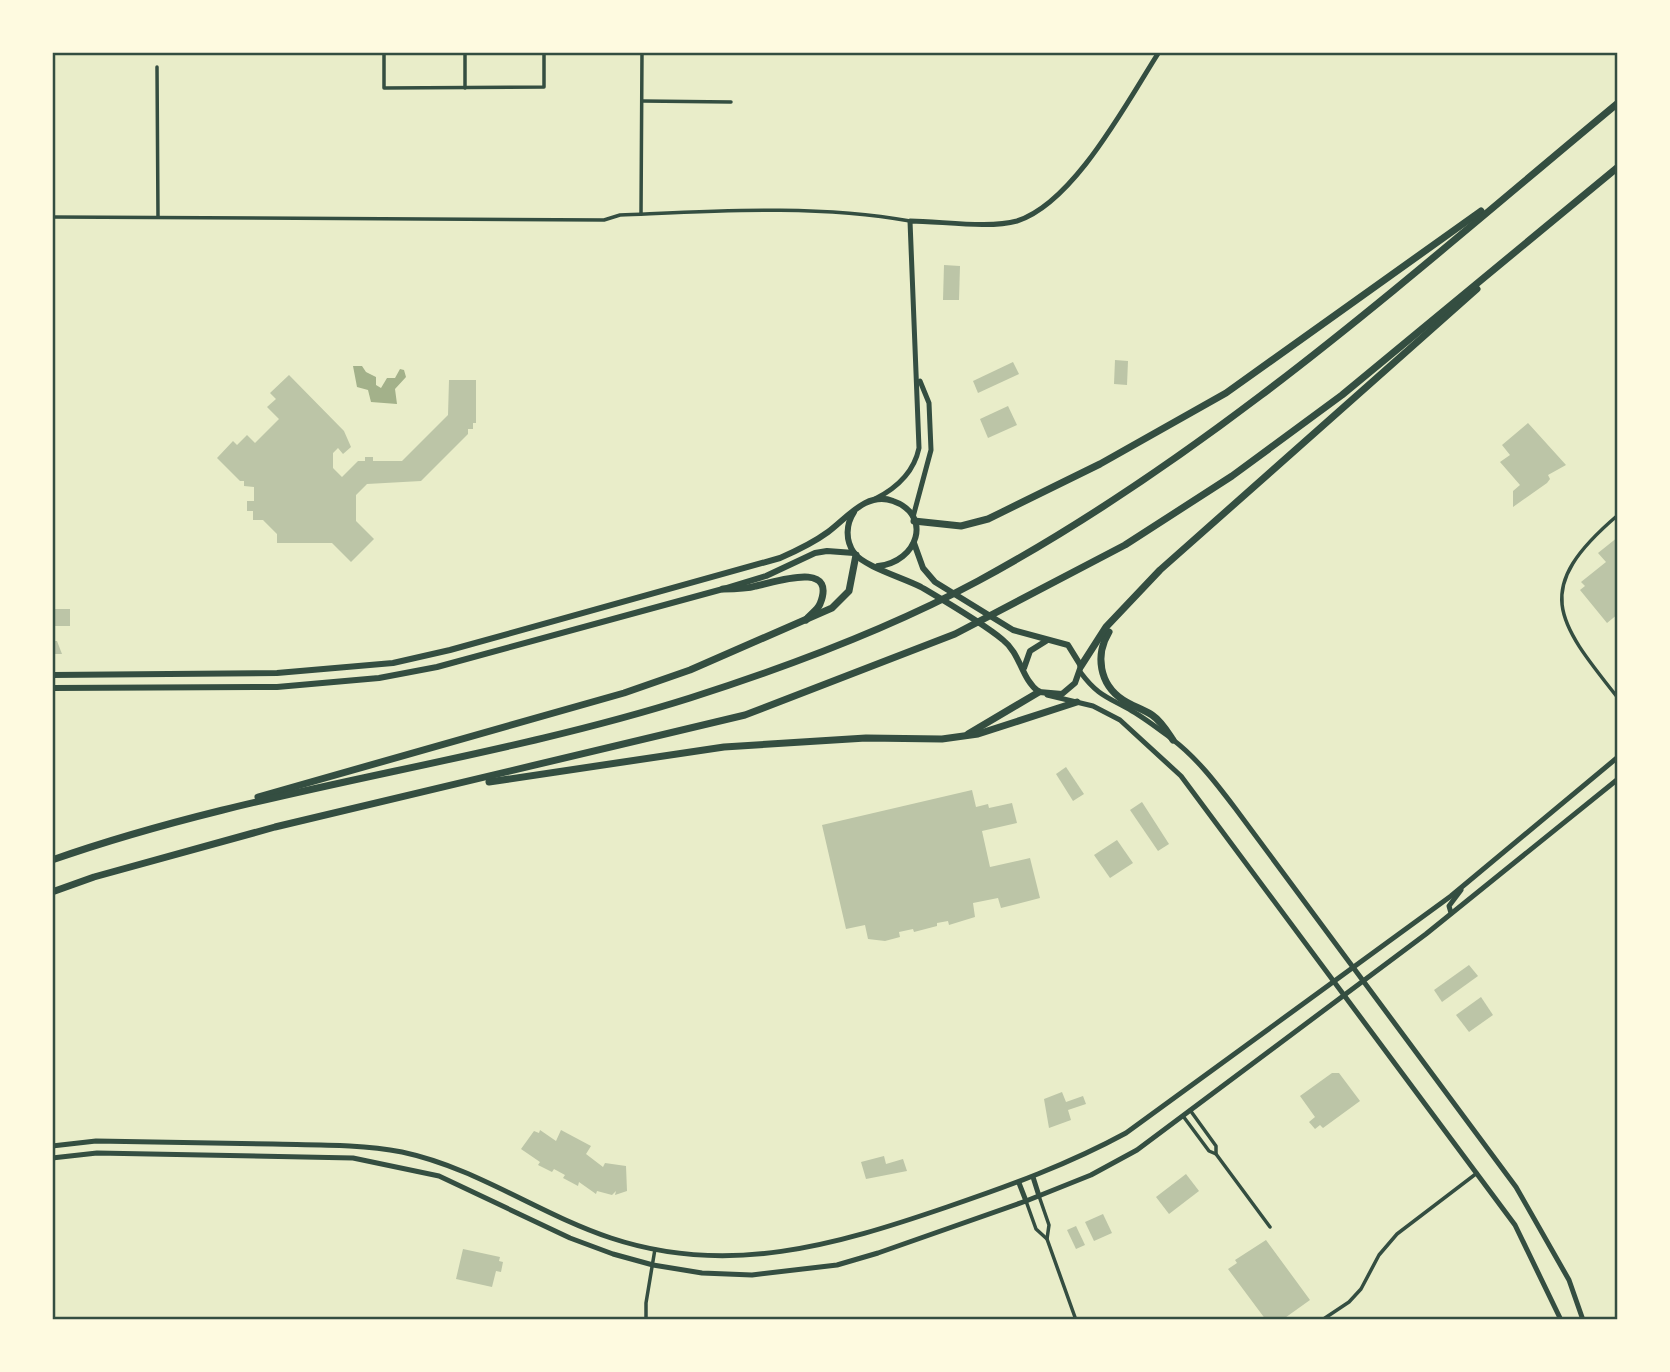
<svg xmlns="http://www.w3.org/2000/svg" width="1670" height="1372" font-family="Arial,sans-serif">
  <rect width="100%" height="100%" fill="#e9edc9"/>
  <polygon fill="#a3b18a" points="353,366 362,366 366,372 376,377 376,385 381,388 387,378 395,378 400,369 404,370 406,377 395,389 397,404 371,402 368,390 357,387"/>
  <g fill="#bcc5a7">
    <polygon points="944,265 960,266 959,300 943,300"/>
    <polygon points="1115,360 1128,361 1127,385 1114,384"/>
    <polygon points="1013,362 1019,374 978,393 973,381"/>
    <polygon points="289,375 344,431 351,447 343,454 338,448 333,453 333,468 342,477 358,461 365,461 365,457 373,457 373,461 402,461 448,415 449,380 476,380 476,423 473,423 473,429 468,429 468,434 421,481 367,484 356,495 356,521 374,539 351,562 332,543 277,543 277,534 263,520 253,520 253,511 247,511 247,501 254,501 254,487 244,486 244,481 240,481 217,458 233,441 237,445 247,435 255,443 279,419 267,407 276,399 270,393"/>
    <polygon points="1008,406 1017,425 988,438 980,419"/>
    <polygon points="1528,423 1566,465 1548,475 1550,479 1547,483 1513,507 1513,491 1520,485 1500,462 1510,455 1502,445"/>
    <polygon points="1618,537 1618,614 1607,623 1580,590 1585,586 1581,582 1606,562 1598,553"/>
    <rect x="52" y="609" width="18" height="17"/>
    <polygon points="52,641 57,641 62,654 52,654"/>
    <polygon points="1066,767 1084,794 1073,801 1056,774"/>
    <polygon points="972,790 976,807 988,804 989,808 1012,803 1017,823 982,831 990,867 1030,858 1040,898 1001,908 998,898 973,903 975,917 949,925 948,921 937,923 937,926 914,932 913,929 899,932 900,937 885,941 868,939 865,925 846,929 822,825"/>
    <polygon points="1142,802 1169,844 1158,851 1130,810"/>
    <polygon points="1117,840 1133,863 1110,878 1094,855"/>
    <polygon points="1469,965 1478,976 1442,1002 1434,990"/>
    <polygon points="1481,997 1493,1015 1469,1032 1456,1015"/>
    <polygon points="1332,1073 1339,1073 1360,1101 1323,1128 1320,1125 1315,1129 1309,1122 1315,1117 1300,1096"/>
    <polygon points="1062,1092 1066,1102 1083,1096 1086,1104 1068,1110 1071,1120 1049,1128 1044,1099"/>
    <polygon points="540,1130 556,1141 561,1130 591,1146 586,1154 603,1167 605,1163 626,1166 627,1191 615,1195 616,1191 612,1195 597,1191 596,1194 579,1182 578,1186 563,1178 565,1175 554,1169 552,1172 538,1165 540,1162 521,1149 534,1131 539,1133"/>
    <polygon points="884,1156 886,1164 903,1159 907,1171 866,1179 861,1162"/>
    <polygon points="1186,1174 1199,1191 1169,1214 1156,1197"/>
    <polygon points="1103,1214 1112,1233 1094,1241 1085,1222"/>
    <polygon points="1076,1226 1085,1245 1076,1249 1067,1230"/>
    <polygon points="1266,1240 1310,1300 1282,1320 1266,1320 1228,1269 1237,1263 1235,1260"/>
    <polygon points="463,1249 500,1257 499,1261 503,1262 501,1272 496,1271 492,1287 456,1279"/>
  </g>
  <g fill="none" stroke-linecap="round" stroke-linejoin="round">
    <g stroke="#344e41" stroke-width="3.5">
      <polyline points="384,52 384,88 544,87 544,52"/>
      <polyline points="157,67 158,217"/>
      <polyline points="465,88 465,52"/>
      <polyline points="642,101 731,102"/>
      <polyline points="641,214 642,52"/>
      <path d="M52,217L604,220L620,215C715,211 815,204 910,221"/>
      <path d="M1618,515C1531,589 1556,620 1618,698"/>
      <polyline points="1190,1110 1216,1146 1216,1154"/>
      <polyline points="1183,1116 1209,1151 1216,1154 1270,1227"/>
      <polyline points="1039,1196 1049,1225 1047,1239"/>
      <polyline points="1026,1201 1036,1229 1047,1239 1076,1320"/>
      <polyline points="646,1320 646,1303 655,1249"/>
      <polyline points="1322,1320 1349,1302 1361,1289 1379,1255 1397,1234 1477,1173"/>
    </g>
    <g stroke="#344e41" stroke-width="5">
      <path d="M875,499C897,488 914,472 919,448L910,221C940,221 989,229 1017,221C1074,203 1127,102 1159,52"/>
      <polyline points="913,517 931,450 929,403 920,381"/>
      <path d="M1081,673C1098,696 1108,697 1132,711C1146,719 1160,730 1172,739C1197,758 1216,783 1235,808L1516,1187L1569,1280L1583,1320"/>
      <polyline points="1047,695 1093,706 1120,720 1181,776 1515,1225 1561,1320"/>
      <polyline points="1451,913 1449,906 1461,890"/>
      <path d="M52,1146L96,1141C155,1142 214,1143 273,1144C316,1145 360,1144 402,1152C477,1168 539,1214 611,1238C728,1277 836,1245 947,1207C1009,1186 1069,1164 1126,1133L1451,896L1618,757"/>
      <polyline points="52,1158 97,1153 353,1158 439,1176 570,1238 613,1254 653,1265 702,1273 752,1275 837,1265 878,1253 1026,1201 1091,1175 1137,1150 1426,934 1618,779"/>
      <polyline points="1033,1177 1039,1196"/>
      <polyline points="1019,1183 1026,1201"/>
    </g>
    <g stroke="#344e41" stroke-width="6">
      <path d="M854,512C846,524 845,540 854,553C865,567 904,578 921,587C943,600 984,624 1003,640C1021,654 1021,679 1039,692L1062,694L1075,683L1081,666L1068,645L1013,630L935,582L923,568L914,543"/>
      <polyline points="1024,668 1030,651 1046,641"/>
      <path d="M52,675L277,673L393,663L450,650L780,558C796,551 813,543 828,532C847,518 867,491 893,501C933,515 918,562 878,566"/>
      <polyline points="52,688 277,687 379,678 437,667 723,589 766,576 815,553 827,551 854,553"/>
    </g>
    <g stroke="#344e41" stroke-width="7">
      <polyline points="914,521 961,526 988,519 1100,464 1226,393 1481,211"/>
      <path d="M723,589C734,589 746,589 756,586C773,583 838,559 820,604C817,611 810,614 806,620"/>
      <path d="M1109,632C1095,655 1099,684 1123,700C1132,706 1143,709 1152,715C1161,721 1167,731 1173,740"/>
      <polyline points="1081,666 1106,627 1160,570 1477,289"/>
      <polyline points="968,734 1039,692"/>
      <polyline points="489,782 724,747 866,738 942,739 978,734 1077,702"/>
      <polyline points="258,797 624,693 690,670 832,608 849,591 856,555"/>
      <path d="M52,860C260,787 481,764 690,698C787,667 887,630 978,581C1213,454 1413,273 1618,103"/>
      <polyline points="52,892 94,877 275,827 745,715 955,634 1125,545 1232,476 1342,395 1618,167"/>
    </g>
  </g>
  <rect width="1670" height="1372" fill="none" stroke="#fefae0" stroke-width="108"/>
  <rect x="54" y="54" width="1562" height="1264" fill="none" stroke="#344e41" stroke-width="2.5"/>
</svg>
